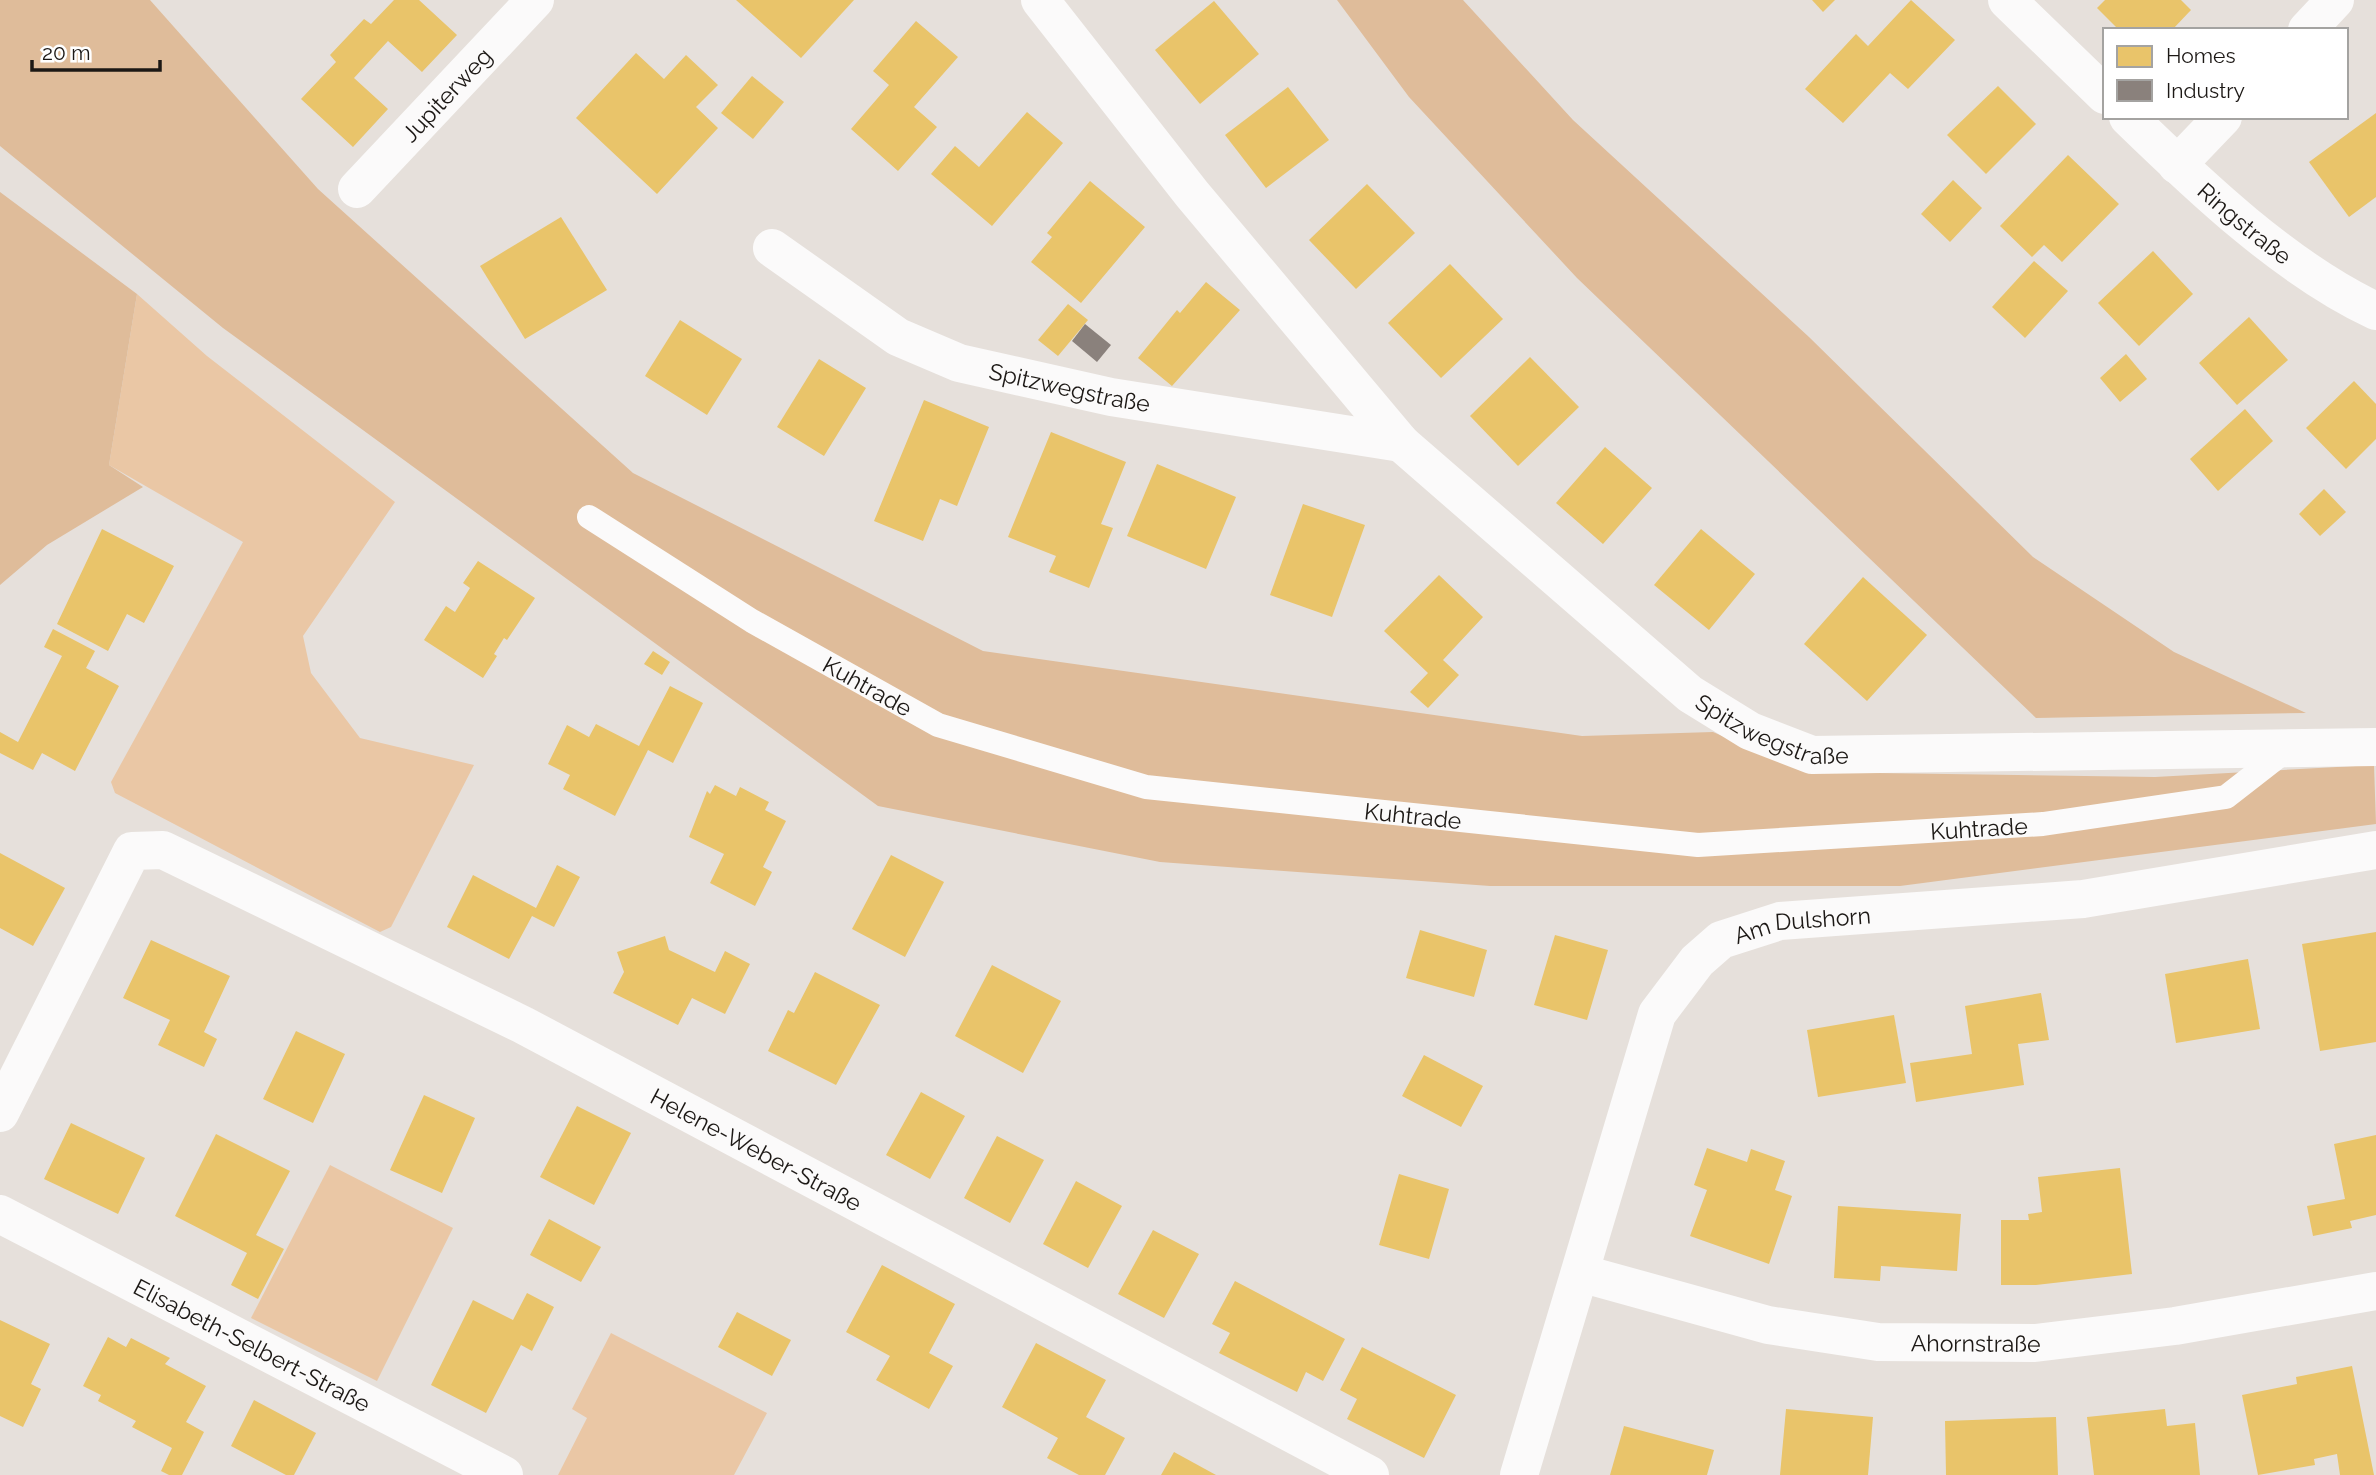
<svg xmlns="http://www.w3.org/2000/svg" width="2376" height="1475" font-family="Raleway,sans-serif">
  <rect width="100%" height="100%" fill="#e6e0db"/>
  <g fill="#eac7a5">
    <polygon points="137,294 207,356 395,502 303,636 311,673 360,738 474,765 391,927 380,932 115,793 111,782 243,542 109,465"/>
    <polygon points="330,1165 453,1228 377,1381 251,1318"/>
    <polygon points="611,1333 767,1413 734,1475 558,1475 587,1418 572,1409"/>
  </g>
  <g fill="#dfbc9a">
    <polygon points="0,0 150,0 318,189 633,473 983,651 1582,736 1713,732 1806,772 2155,777 2374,765 2376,824 1900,886 1490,886 1160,862 878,806 223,328 0,146"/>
    <polygon points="1337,0 1463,0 1573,120 1809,337 2033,557 2174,652 2306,713 2036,718 1577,278 1409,97"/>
    <polygon points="0,192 137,294 109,465 143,487 47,545 0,585"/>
  </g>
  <g fill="#e9c46a">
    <polygon points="394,0 419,0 457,35 422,72 388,41 354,78 388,109 353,147 301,99 336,62 330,55 364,19 371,24"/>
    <polygon points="736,0 854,0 801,58"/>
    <polygon points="1812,0 1835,0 1823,12"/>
    <polygon points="1911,0 1955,40 1908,89 1890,73 1843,123 1805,89 1856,34 1868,46"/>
    <polygon points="2105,0 2181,0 2191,10 2172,30 2119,30 2097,8"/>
    <polygon points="1214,1 1259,54 1200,104 1155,50"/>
    <polygon points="916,21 958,57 914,107 937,127 898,171 851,129 889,85 873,71"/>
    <polygon points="636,53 664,79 686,55 718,85 696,107 718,128 657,194 576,118"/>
    <polygon points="752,76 784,102 753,139 721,113"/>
    <polygon points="1998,86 2036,124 1986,174 1947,135"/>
    <polygon points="1288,87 1329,140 1266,188 1225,135"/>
    <polygon points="1027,112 1063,143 992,226 931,174 955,146 979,167"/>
    <polygon points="2376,113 2376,197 2349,217 2309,162"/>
    <polygon points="2068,155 2119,204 2062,262 2044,245 2032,257 2000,226"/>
    <polygon points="1953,180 1982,208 1950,242 1921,214"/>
    <polygon points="1090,181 1145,227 1081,303 1031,262 1052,237 1047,233"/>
    <polygon points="1367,184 1415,233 1356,289 1309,240"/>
    <polygon points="561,217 607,290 525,339 480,266"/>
    <polygon points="2153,251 2193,294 2139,346 2098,303"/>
    <polygon points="2034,261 2068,291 2025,338 1992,307"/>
    <polygon points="1450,264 1503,319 1441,378 1388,323"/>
    <polygon points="1206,282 1240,310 1172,386 1138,358 1177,310 1180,313"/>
    <polygon points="1068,304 1088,320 1058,356 1038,340"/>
    <polygon points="2249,317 2288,360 2237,405 2199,363"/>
    <polygon points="680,320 742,359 707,415 645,376"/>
    <polygon points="2126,354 2147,379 2120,402 2100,378"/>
    <polygon points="1530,357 1579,407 1518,466 1470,416"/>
    <polygon points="819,359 866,388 824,456 777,427"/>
    <polygon points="2354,381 2376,404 2376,439 2346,469 2306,428"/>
    <polygon points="924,400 989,427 957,506 940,499 923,541 874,521"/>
    <polygon points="2245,409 2273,441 2218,491 2190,459"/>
    <polygon points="1051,432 1126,462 1101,524 1113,528 1089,588 1049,572 1056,556 1008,537"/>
    <polygon points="1605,447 1652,488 1603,544 1556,503"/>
    <polygon points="1157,464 1236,497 1206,569 1127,536"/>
    <polygon points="2324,489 2346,512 2320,536 2299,514"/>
    <polygon points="1303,504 1365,525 1332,617 1270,595"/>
    <polygon points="102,529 174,566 144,623 127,614 108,651 57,624"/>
    <polygon points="1701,529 1755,574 1709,630 1654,585"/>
    <polygon points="478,561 535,598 507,640 504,638 494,654 497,656 483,678 424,640 446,606 455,612 470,588 463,583"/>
    <polygon points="1439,575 1483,617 1443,660 1459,675 1428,708 1410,692 1428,673 1384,631"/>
    <polygon points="1863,577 1927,635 1867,701 1804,644"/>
    <polygon points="53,629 95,651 86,668 119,686 75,771 42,753 33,770 0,753 0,732 18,742 62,656 44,647"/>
    <polygon points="653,651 670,662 662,675 644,664"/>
    <polygon points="670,686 703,703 673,763 648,750 615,816 563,789 570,775 548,764 567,725 589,737 596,724 639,746"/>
    <polygon points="715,785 736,796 740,787 769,802 765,810 786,821 763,867 772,872 755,906 710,883 724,854 689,837 707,791 710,794"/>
    <polygon points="0,853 65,888 33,946 0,928"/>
    <polygon points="891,855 944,882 905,957 852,929"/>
    <polygon points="557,865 580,877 554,927 532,916 509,959 447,927 473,875 536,908"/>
    <polygon points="1420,930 1487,950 1474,997 1406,978"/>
    <polygon points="2376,932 2376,1042 2320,1051 2302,944"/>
    <polygon points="1555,935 1608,950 1587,1020 1534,1005"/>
    <polygon points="665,936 669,950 715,972 725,951 750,964 725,1014 692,998 678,1025 613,993 624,972 617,952"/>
    <polygon points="151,940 230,976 204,1032 217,1039 204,1067 158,1045 170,1020 123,998"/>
    <polygon points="2248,959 2260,1029 2176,1043 2165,974"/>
    <polygon points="992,965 1061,1001 1023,1073 955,1036"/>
    <polygon points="815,972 880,1005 836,1085 768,1051 788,1010 794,1013"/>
    <polygon points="2041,993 2049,1040 2018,1044 2024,1085 1916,1102 1910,1063 1972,1054 1965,1006"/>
    <polygon points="1894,1015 1906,1083 1818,1097 1807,1030"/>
    <polygon points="296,1031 345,1054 313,1123 263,1099"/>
    <polygon points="1424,1055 1483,1086 1461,1127 1402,1096"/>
    <polygon points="921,1092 965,1116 930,1179 886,1155"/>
    <polygon points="424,1095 475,1118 442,1193 390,1170"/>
    <polygon points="577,1106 631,1133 594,1205 540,1177"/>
    <polygon points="71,1123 145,1158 118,1214 44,1179"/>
    <polygon points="216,1134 290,1171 256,1235 284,1249 258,1299 231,1285 247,1253 175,1216"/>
    <polygon points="2376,1135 2376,1215 2350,1221 2352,1228 2313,1236 2307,1206 2345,1199 2334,1144"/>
    <polygon points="997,1136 1044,1160 1010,1223 964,1198"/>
    <polygon points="1707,1148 1747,1162 1751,1149 1785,1161 1775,1190 1792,1196 1769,1264 1690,1236 1707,1190 1694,1185"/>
    <polygon points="2120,1168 2132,1274 2036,1285 2001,1285 2001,1220 2029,1220 2028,1214 2042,1212 2038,1177"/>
    <polygon points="1399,1174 1449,1189 1429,1259 1379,1245"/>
    <polygon points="1076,1181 1122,1206 1088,1268 1043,1244"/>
    <polygon points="1838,1206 1961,1214 1957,1271 1881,1266 1880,1281 1834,1278"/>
    <polygon points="549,1219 601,1247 581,1282 530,1255"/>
    <polygon points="1153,1230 1199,1254 1164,1318 1118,1294"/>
    <polygon points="882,1265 955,1304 929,1353 953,1366 929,1409 876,1380 890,1356 846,1332"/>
    <polygon points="1235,1281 1345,1339 1323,1381 1306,1372 1297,1392 1219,1353 1230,1333 1212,1324"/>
    <polygon points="527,1293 554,1307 532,1351 521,1345 486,1413 431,1385 473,1300 513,1320"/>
    <polygon points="737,1312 791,1340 772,1376 718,1347"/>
    <polygon points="0,1320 50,1344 31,1384 41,1389 23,1427 0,1416"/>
    <polygon points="108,1337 126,1347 131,1338 170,1358 165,1364 206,1386 186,1422 204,1432 182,1475 169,1475 161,1471 172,1448 132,1427 136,1421 98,1401 101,1395 83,1386"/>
    <polygon points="1036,1343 1106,1380 1086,1417 1125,1438 1105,1475 1079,1475 1047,1458 1058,1438 1002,1407"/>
    <polygon points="1362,1347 1456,1395 1424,1458 1347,1419 1357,1399 1340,1390"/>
    <polygon points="2352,1366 2374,1475 2340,1475 2337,1454 2314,1459 2315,1465 2258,1475 2242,1395 2297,1384 2296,1377"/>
    <polygon points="254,1400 316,1433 294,1475 286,1475 231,1446"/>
    <polygon points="1786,1409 1873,1417 1868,1475 1780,1475"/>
    <polygon points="2165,1409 2167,1426 2195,1423 2200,1475 2094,1475 2087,1417"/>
    <polygon points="2056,1417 2058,1475 1946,1475 1945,1421"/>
    <polygon points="1624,1426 1714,1450 1707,1475 1610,1475"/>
    <polygon points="1174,1452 1216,1475 1161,1475"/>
  </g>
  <polygon fill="#8a817c" points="1085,324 1111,345 1097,362 1072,341"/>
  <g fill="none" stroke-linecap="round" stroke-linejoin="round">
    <path stroke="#fbfafa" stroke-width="24" id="s1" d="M589,517L752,621L938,725L1146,787L1698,845L2043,824L2226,797L2285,751"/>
    <g stroke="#fbfafa" stroke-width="38">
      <path id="s2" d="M1040,0L1192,194L1401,443L1690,694L1750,731L1812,755L2376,747"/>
      <polyline points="2007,0 2105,95"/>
      <polyline points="2307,30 2335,0"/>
      <path id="s3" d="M2128,117C2199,186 2286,269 2376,311"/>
      <polyline points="2177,165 2223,117"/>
      <path id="s4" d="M357,189L535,0"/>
      <path id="s5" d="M772,248L898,337L959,363L1111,397L1401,443"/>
      <path id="s6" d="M0,1113L132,851L163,850L523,1025L1370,1475"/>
      <path id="s7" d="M0,1214L504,1475"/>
      <path id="s8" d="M1580,1273L1768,1325L1878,1342L2035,1343L2175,1326L2376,1291"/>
      <path id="s9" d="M1519,1475L1657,1014L1697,961L1721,940L1780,921L2083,899L2376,850"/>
    </g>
  </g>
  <g text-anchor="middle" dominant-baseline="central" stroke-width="7" stroke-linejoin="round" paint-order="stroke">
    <g font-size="23" fill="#1c1815" stroke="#fff">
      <text stroke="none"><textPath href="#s4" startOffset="130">Jupiterweg</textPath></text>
      <text stroke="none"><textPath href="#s3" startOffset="158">Ringstraße</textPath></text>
      <text stroke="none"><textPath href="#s5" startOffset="334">Spitzwegstraße</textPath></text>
      <text stroke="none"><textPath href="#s1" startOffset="326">Kuhtrade</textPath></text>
      <text stroke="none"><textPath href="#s2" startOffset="1046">Spitzwegstraße</textPath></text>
      <text stroke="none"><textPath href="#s1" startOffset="892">Kuhtrade</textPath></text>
      <text stroke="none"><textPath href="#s1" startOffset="1460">Kuhtrade</textPath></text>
      <text stroke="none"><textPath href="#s9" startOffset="663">Am Dulshorn</textPath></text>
      <text stroke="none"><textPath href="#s6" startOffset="989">Helene-Weber-Straße</textPath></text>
      <text stroke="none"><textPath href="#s8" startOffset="404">Ahornstraße</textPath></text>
      <text stroke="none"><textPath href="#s7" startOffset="284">Elisabeth-Selbert-Straße</textPath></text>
    </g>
  </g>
  <rect x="2103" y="28" width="245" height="91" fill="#ffffff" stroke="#a4a3a1" stroke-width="2"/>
  <rect x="2117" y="46" width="35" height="21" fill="#e9c46a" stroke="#a4a3a1" stroke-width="2"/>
  <text x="2166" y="63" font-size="21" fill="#1c1815">Homes</text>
  <rect x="2117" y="80" width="35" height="21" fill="#8a817c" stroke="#a4a3a1" stroke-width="2"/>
  <text x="2166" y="98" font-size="21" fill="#1c1815">Industry</text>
  <path d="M32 60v10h128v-10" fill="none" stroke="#1c1815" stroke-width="3.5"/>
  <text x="42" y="60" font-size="21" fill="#1c1815" stroke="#ffffff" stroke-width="5" paint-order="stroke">20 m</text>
</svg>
